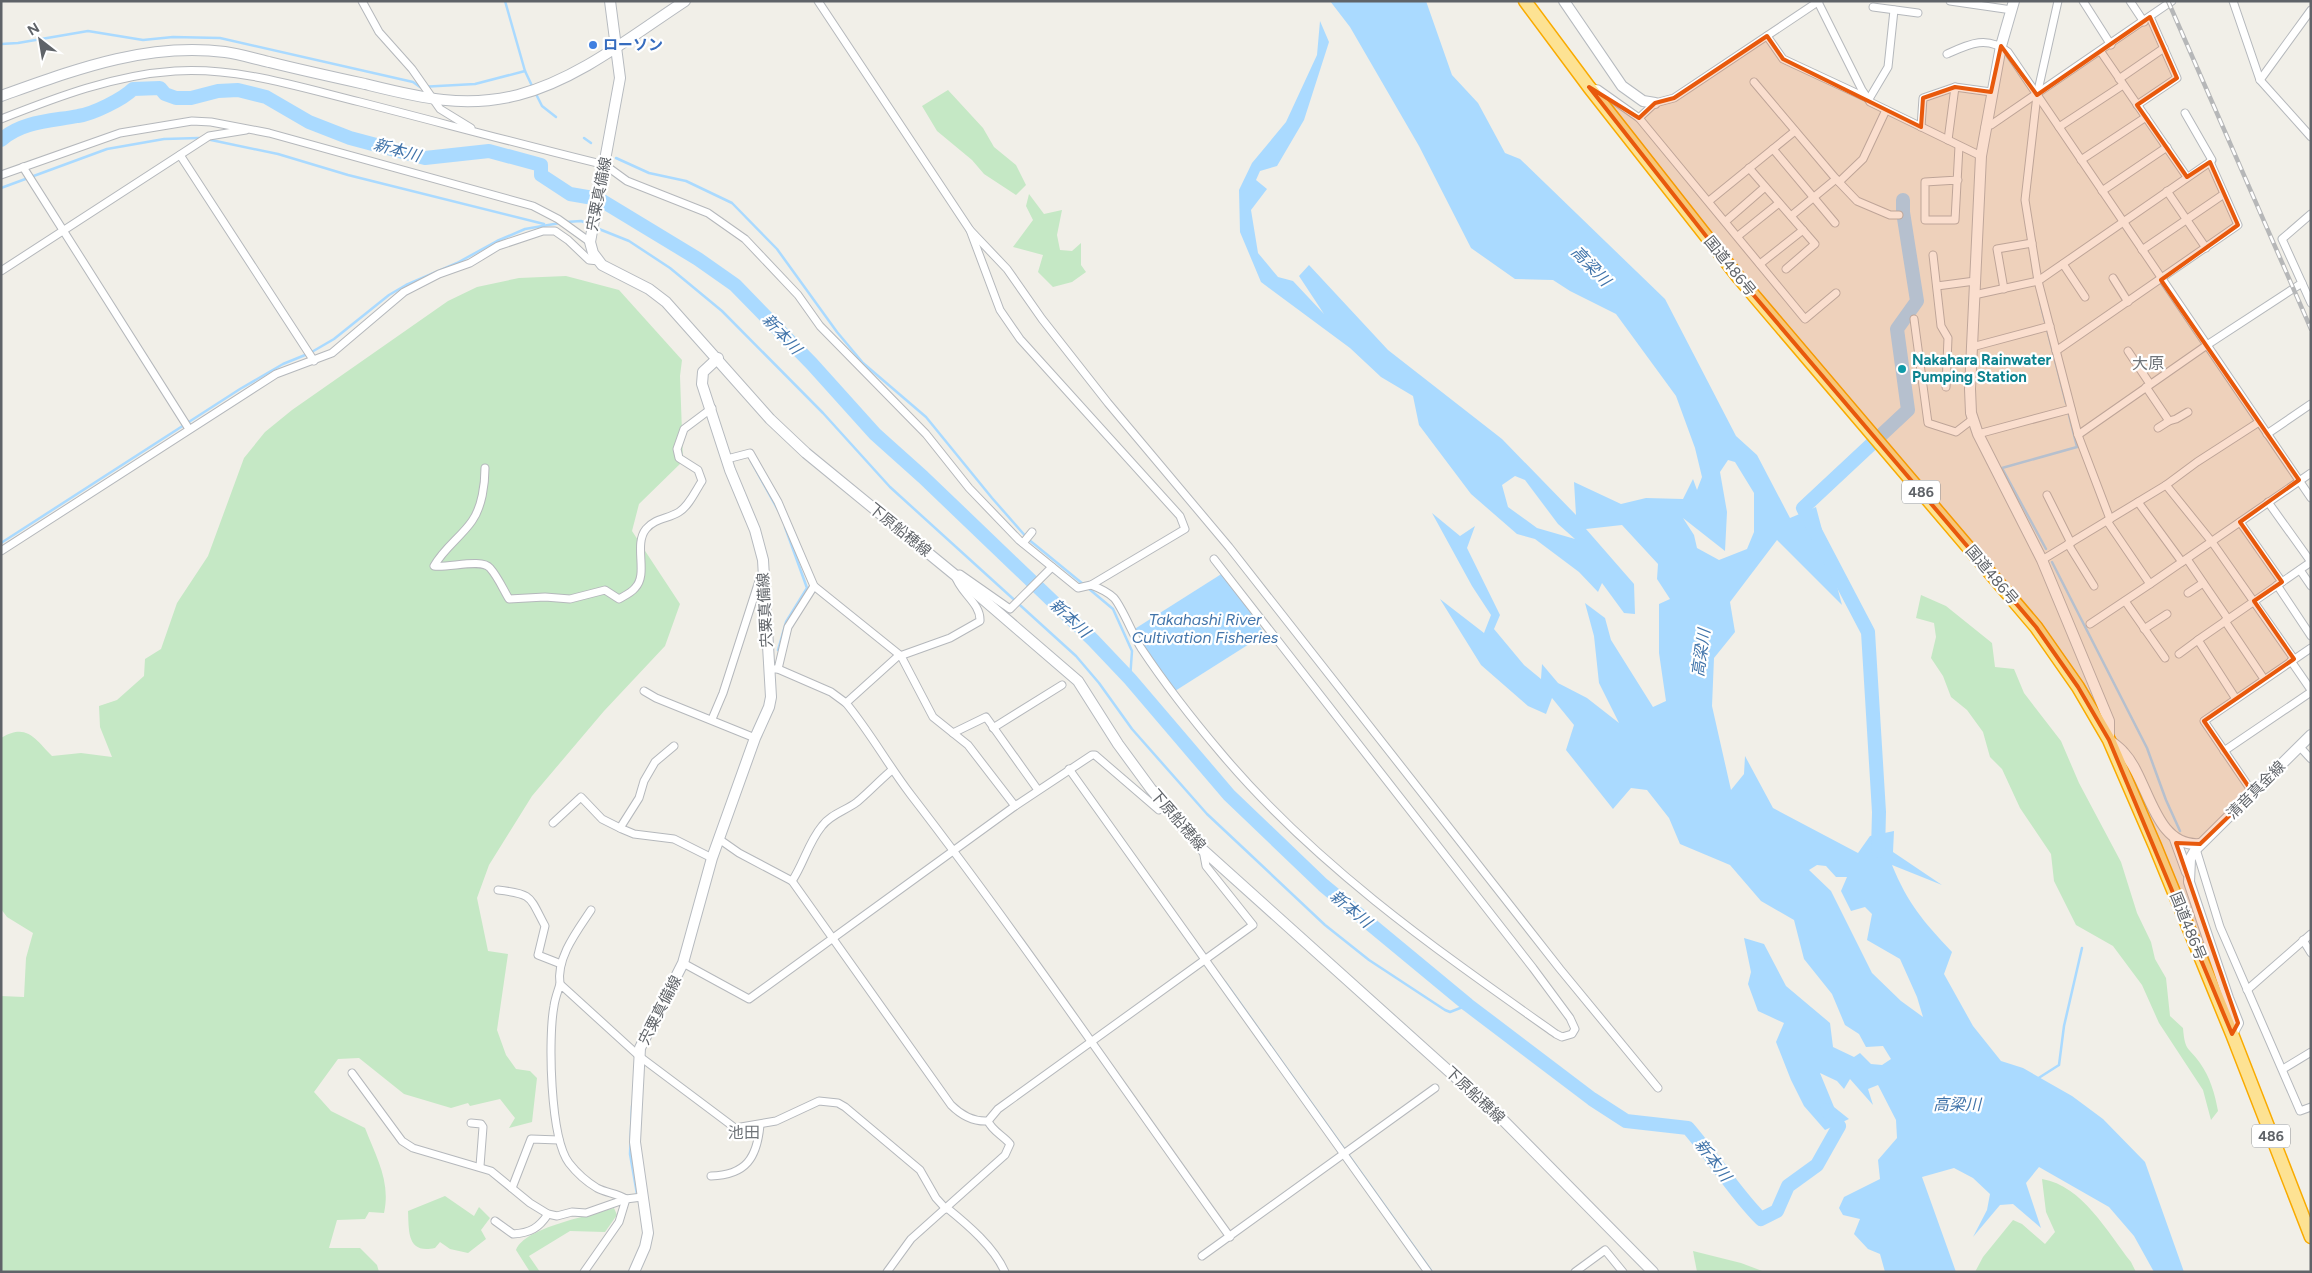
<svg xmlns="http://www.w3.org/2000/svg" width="2312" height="1273" font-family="Figtree,'Noto Sans JP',sans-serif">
  <rect width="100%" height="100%" fill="#f1efe8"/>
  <g fill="#c5e8c5">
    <polygon points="948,90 983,128 994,147 1016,165 1026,185 1016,195 984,174 972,160 937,131 922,106"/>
    <polygon points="1029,194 1044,214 1062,210 1057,235 1060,250 1072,251 1081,243 1081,265 1086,272 1072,282 1053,287 1038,272 1043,255 1013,247 1033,220 1026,206"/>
    <path d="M566,276L619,290L682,360L680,376L683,461L639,504L632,531L680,604L665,646L604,711L532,796L489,865L477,898L488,951L508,954L497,1030L506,1055L516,1069L530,1071L537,1078L532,1122L509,1128L515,1118L500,1099L470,1106L468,1103L451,1108L404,1094L359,1058L338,1059L314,1092L331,1111L365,1128C376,1157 391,1181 384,1213L369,1212L365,1219L337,1220L329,1248H360L377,1265L379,1272H1V996L24,997L26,958L33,933L7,917L1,909V738C27,723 34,738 52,756L81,753L112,757L100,727L99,706L117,700L144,676L145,659L161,649L177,603L208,556L244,458L265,432L292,410L448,301L477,287L519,278Z"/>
    <path d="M1921,595L1946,606L1992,643L1995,667L2014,669L2024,693L2061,741L2079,783L2121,862L2137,913L2151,942L2155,959L2166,978L2170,1016L2183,1028C2185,1052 2188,1046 2200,1063C2210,1077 2215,1094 2218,1111L2211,1120L2203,1090L2159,1023L2142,985L2113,946L2076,925L2054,881L2051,854L2020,808L2002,769L1990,757L1983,732L1967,710L1951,697L1943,676L1931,658L1936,637L1934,623L1916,618Z"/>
    <path d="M2042,1179C2083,1186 2107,1232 2131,1262L2136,1272H1975L1983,1257L2013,1220L2022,1224L2045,1244L2055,1232L2046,1212Z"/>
    <path d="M445,1196L474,1216L479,1207L490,1218L481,1230L486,1239L468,1253L450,1249L440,1242L435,1248C407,1254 409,1232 408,1211Z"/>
    <path d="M614,1208L617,1215L605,1232L570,1231L529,1256L540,1272H530L516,1250C525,1227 590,1216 614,1208Z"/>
    <polygon points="1693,1251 1741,1263 1765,1272 1697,1272"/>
  </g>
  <g fill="#aadaff" fill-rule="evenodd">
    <path d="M1330,1H1426L1452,75L1478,103L1505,153L1520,159L1665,299L1736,436L1757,455L1790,518L1816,507L1842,605L1777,540L1730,602L1735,632L1714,658L1712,706L1731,790L1744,774L1745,756L1773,808L1858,853L1870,836L1894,831L1893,852L1942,885L1892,865C1908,904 1923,921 1952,952L1944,974L1973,1026L2001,1061L2023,1068L2072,1096L2103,1119L2145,1162L2184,1272H2154L2134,1236L2109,1207L2039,1167L2026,1183L2041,1228L2013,1204L2000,1205L1973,1237L1987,1210L1990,1194L1973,1178L1954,1168L1922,1177L1956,1272H1885L1880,1254L1868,1249L1854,1234L1860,1219L1843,1215L1839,1208L1844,1197L1880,1179L1878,1160L1897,1138L1896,1120L1878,1085L1868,1089L1873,1105L1850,1079L1844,1089L1837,1081L1820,1073L1834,1107L1849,1119L1825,1130L1804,1106L1791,1080L1776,1042L1784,1023L1758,1011L1748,984L1751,972L1744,938L1764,944L1786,986L1830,1023L1833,1047L1854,1057L1860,1053L1871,1064L1882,1065L1891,1059L1883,1046L1866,1047L1859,1034L1845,1025L1832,994L1804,959L1794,920L1761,901L1730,865L1680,844L1669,818L1647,790L1631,788L1613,809L1566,750L1574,725L1552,698L1546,714L1528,706L1481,665L1440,599L1484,633L1491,615L1472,586L1432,513L1460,536L1475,526L1467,548L1500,615L1494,629L1524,665L1541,679L1542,664L1558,683L1587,698L1619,723L1599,683L1594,636L1585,603L1605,618L1611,640L1653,707L1666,701L1659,653V604L1670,599L1657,579L1658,564L1622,525L1586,529L1634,584L1635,614L1624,613L1602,583L1598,592L1579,572L1535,539L1517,534L1471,494L1419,425L1413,396L1381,377L1350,348L1261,282L1240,232L1239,190L1252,163L1286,122L1317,55L1320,21L1329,42L1304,120L1277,166L1260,171L1256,180L1267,189L1251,210L1258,253L1278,277L1293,281L1324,314L1299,276L1309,265L1388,350L1502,439L1576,515L1574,482L1621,504L1646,498L1683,499L1693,479L1697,490L1702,477L1695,448L1676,396L1616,314L1570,291L1553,280L1515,279L1471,248L1419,146L1350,27ZM1728,460L1735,462L1754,493V532L1747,549L1719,560L1697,548L1694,535L1683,518L1725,551L1727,512L1720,472ZM1515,476L1525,480L1558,524L1575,539L1537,528L1508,507L1502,485ZM1817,865L1826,866L1836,877H1847L1841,891L1851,911L1865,907L1872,914L1867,940L1900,959L1917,997L1923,1017L1901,1001L1872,973L1831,891L1809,870Z"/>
    <polygon points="1223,573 1265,634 1175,691 1133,630"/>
  </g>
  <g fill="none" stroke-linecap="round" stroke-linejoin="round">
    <g stroke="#aadaff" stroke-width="2.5">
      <polyline points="505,1 525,71 533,88"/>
      <polyline points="1,44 18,43 88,31 143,40 173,37 220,38 413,82 420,87 475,84 525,71"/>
      <polyline points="535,92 542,106 556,117"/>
      <polyline points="584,138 591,143"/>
      <polyline points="211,140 278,154 348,175 544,224"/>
      <polyline points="616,158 649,173 686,181 732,203 777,249 837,332 863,363 926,417 992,498 1028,539 1083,584"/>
      <polyline points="1,188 107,149 164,139 199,138"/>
      <polyline points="566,222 581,221 589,224"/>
      <polyline points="594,227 629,241 670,268 722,311 823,413 890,487 1076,656 1099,683 1132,729 1207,814 1239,844 1325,925 1369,960 1445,1010 1450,1012 1468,1005"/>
      <polyline points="2040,302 2066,403"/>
      <polyline points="751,461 778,510"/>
      <polyline points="1,543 240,389 283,364 310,353 334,339 389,295 406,285 457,263 497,241 525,229 560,223"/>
      <polyline points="2046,549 2002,468 2077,447 2068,411"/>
      <polyline points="2052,562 2147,748 2166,800 2180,831"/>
      <polyline points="1088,588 1113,609 1132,651 1130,679"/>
      <polyline points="778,650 786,622 807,588 785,527"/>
      <polyline points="1225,982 1432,1272"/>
      <polyline points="2037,1079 2059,1065 2064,1026 2082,948"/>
      <polyline points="632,1106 630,1154 637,1194"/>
    </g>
    <g stroke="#aadaff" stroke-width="14">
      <path d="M1,140C22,121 52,121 78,116C93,114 123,99 133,89L160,88L165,94L176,98H191L218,91L238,90L266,97L309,122L350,138L425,158L489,151L541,165V175L570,194L599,199L698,259L735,285L812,364L875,434L923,477L1093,640L1130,679L1229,795L1323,885L1468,1005L1592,1099L1626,1121L1688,1128C1714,1158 1734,1192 1761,1219L1777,1211L1788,1186L1817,1165L1839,1126L1827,1110"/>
      <polyline points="1878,851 1879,812 1868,632 1803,508 1908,410 1897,329 1917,301 1903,212 1903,200"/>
    </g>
    <g stroke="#b5b8bc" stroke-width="9">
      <g id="street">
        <polyline points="362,1 379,32 412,69 440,109 471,128"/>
        <polyline points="818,1 970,230 1007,269 1042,319 1108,403 1229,547 1560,969 1658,1088"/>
        <polyline points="1950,1 2012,10"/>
        <polyline points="2058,1 2037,95 2025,200 2038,281 2078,435 2110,519"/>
        <polyline points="2083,1 2111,45"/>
        <polyline points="2130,1 2144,22"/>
        <polyline points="2233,1 2260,80 2311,137"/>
        <polyline points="1818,2 1862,90 1870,102 1981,156"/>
        <polyline points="1873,7 1918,13"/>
        <polyline points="1767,36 1783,59 1869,99 1888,67 1894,10"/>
        <polyline points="2101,52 2187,177"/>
        <path d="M1947,54C1969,44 1987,35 2008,52L2311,498"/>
        <polyline points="2119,79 2164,48"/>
        <polyline points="2260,80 2311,10"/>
        <polyline points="1754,82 1836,179 1857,201 1890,215 1899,215"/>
        <polyline points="1592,88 1598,89 1639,118 1655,103 1674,98 1819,1"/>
        <polyline points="2137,105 2177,78 2150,17"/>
        <polyline points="2185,113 2212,160 2210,162"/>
        <polyline points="1639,118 1805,319 1836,293"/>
        <path d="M1,119C57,97 114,75 175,71C238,67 299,87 360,102C442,123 523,145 605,165L627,181L708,213L745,239L798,295L820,326L926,434L969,488L1019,540L1078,588L1091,585L1185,529L1180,516L1020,339L1000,310L970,230"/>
        <polyline points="1921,127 1923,98 1955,87 1991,92"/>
        <polyline points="1985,127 1991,125 2172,1"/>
        <polyline points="2059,127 2123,85"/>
        <polyline points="1948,140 1955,87"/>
        <polyline points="1773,149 1835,223"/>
        <polyline points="180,155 314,361"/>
        <polyline points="2081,160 2146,117"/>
        <polyline points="23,167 189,429"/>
        <polyline points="1749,168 1815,244 1786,269"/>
        <polyline points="1,175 120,133 192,121 211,122 269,133 533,206 558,219 590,242"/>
        <polyline points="1958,180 1925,182 1925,220 1955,220 1959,146"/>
        <polyline points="1839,182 1863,159 1886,110"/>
        <polyline points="2102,191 2167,147"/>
        <polyline points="2167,191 2206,248"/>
        <polyline points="1709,201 1795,131"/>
        <polyline points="1791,216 1836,179"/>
        <polyline points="1726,221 1765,187"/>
        <polyline points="1738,236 1779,203"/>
        <polyline points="2142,250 2224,194"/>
        <polyline points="1933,255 1941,326 1948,338 1946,387"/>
        <polyline points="1760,264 1803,230"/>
        <polyline points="2063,264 2085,297"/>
        <polyline points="1,271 209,136 246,130"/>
        <polyline points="2113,278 2128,302"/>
        <polyline points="2302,283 2311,303"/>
        <polyline points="1937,286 1975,281"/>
        <polyline points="2004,289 1997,249 2032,243"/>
        <polyline points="1974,295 2038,281 2210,162 2238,225 2056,351"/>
        <polyline points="1914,319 1928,423 1956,432 1973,419"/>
        <polyline points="1972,347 2050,326"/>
        <polyline points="2128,351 2150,384"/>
        <polyline points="2146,387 2169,421 2158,428"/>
        <polyline points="2169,421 2176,419 2188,412"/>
        <polyline points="1978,434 2071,409"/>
        <polyline points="2267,434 2311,404"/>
        <polyline points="2078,435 2207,345 2302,283 2282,239 2311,214"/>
        <polyline points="727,459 750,453 778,502 814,586 901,656 933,717 968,745 1015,806"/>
        <path d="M485,468C485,484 482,507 472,521C461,537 444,548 434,566C449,568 482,558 490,568C498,577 503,589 509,599L545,597L570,599L605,590L619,599C624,596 631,593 635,588C649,574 633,545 646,529C655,518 668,519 679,512C689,506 696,490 702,481L698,470L679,458L677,449L684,429L712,408"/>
        <polyline points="2166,485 2212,542 2294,659"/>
        <polyline points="2047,495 2071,543"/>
        <polyline points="2138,502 2182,562"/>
        <polyline points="2268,502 2311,562"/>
        <polyline points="2107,521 2150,584 2311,473"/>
        <polyline points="2240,522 2282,582"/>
        <polyline points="1023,543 1032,532"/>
        <polyline points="2068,544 2094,586"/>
        <polyline points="1,551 276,374 332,353 404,292 439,274 470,263 498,246 543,231 555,231 568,240 589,260 599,261"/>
        <polyline points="2187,559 2228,619"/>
        <polyline points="2042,560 2166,485 2197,462 2259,422"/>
        <path d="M1052,567L1010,609L960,574L955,575C959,592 981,603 980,621L950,638L897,657L846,703C870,732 888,765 911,795C1022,939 1124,1090 1230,1237"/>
        <polyline points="2300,570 2311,586"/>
        <path d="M1091,585C1099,588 1108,592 1114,598C1122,607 1133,635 1141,648C1165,684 1193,720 1221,753C1316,866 1437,950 1556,1034L1562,1037L1572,1034L1575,1029L1570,1018L1533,968L1214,559"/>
        <polyline points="2277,585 2311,636"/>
        <polyline points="2188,593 2203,583"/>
        <polyline points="2125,601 2165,658"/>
        <polyline points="2225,621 2264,679"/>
        <polyline points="2090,624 2150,584"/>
        <polyline points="2144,629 2167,614"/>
        <polyline points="2179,654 2198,640"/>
        <polyline points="2291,661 2311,690"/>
        <polyline points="774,669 778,669 831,692 846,703"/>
        <polyline points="778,669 788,627 814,586"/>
        <polyline points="644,691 656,698 755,738"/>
        <polyline points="2236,699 2198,640 2311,562"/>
        <polyline points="712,719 723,693 759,581 764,577"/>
        <polyline points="993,728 1062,685"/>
        <polyline points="953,733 986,717 1038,790"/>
        <polyline points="2299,746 2311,759"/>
        <polyline points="2224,751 2311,692"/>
        <polyline points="1069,769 1428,1272"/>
        <polyline points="2253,793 2204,721 2311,648"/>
        <polyline points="553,823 581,797 602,819 622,829 634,834 674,839 712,858"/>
        <polyline points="620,828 639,798 644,781 655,762 674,746"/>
        <path d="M719,839L739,853L792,881L951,1105C962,1116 973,1122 988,1121L998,1109L1253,925L1206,866L1203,850"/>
        <polyline points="2196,849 2220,927 2300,1111 2311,1107"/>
        <path d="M792,881C804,863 808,843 822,826C831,814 845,811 857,802C869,792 880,780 892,770"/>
        <path d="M498,890C533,894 529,896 545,926L538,955L561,964"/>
        <polyline points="2303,940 2311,953"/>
        <polyline points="683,963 749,999 1015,806 1092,755 1095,755 1159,810 1166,808"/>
        <path d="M560,984C556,958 577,931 591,910"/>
        <polyline points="2247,990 2311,934"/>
        <polyline points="2283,1069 2311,1052"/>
        <polyline points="352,1073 402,1141 413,1148 491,1171 530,1203 548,1214 557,1216 572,1212 586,1213 626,1199 642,1197"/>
        <polyline points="471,1123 481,1124 483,1127 480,1166"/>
        <path d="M711,1176C746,1175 757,1158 760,1125"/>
        <polyline points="512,1188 531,1139 559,1140"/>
        <path d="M626,1199C617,1193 606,1193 597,1188C587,1182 576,1172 569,1163C550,1138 548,1037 554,1006C555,998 558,991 560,984L639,1056L735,1128L776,1121L819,1101L838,1103L845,1107L920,1170L936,1198L946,1209"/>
        <path d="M947,1208C968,1225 994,1247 1005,1272"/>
        <path d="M495,1221L513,1234C530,1233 539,1228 548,1214"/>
        <polyline points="1202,1256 1435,1088"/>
        <polyline points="584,1272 619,1222 626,1199"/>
        <path d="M887,1272L911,1239L1005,1155L1010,1144C1004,1136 992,1131 988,1121"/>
        <polyline points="1575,1272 1605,1250 1623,1272"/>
      </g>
    </g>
    <g stroke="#b6babf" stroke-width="12">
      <g id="secondary">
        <polyline points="610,1 620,78 590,242 593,253 602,265 649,289 666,302 770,419 806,453 955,575 1078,681 1118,744 1151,789 1203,850 1502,1119 1653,1272"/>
        <polyline points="1564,1 1622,86 1643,101 1655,103"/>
        <path d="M2014,1L2001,46L1981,156L1970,389L1971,413L1978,434L2042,560L2109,721V740C2114,744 2120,748 2124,753C2149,780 2154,848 2200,844"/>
        <path d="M1,96C74,70 146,42 225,52C240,54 255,59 269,62C301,70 333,77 365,84C418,97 463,109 518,95C579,79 633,35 685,1"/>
        <polyline points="2175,839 2187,872"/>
        <polyline points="2232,1034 2238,1023 2228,998 2189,882 2190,859 2196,849 2311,735"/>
        <polyline points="634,1272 645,1247 648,1233 635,1142 640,1048 683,963 712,858 755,738 769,707 771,697 763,560 755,530 730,470 702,384 703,372 718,358"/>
      </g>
    </g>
    <g stroke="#f9ab00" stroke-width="15">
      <polyline id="highway" points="1525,1 1589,87 1739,278 2036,627 2078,687 2109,740 2155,846 2232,1034 2311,1237"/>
    </g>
    <use href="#street" stroke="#fff" stroke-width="7"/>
    <use href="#secondary" stroke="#fff" stroke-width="10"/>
    <use href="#highway" stroke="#fde293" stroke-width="12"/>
    <g stroke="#b6b7b8" stroke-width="4.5">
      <polyline id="rail" points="2168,1 2311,329"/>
    </g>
    <use href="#rail" stroke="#fff" stroke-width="2.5" stroke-dasharray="8" stroke-linecap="butt"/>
  </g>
  <path fill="#e8590c" fill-opacity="0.2" stroke="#e8590c" stroke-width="4" stroke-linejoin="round" d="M2150,17L2177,78L2137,105L2187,177L2210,162L2238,225L2161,280L2299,480L2240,522L2282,582L2254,601L2294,659L2204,721L2253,793L2200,844L2176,843L2238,1023L2232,1034L2109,740L2078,687L2036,627L1739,278L1589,87L1639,118L1655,103L1674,98L1767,36L1783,59L1921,127L1923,98L1955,87L1991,92L2001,46L2037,95Z"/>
  <circle fill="#3f7fe0" stroke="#fff" stroke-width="2" cx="593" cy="45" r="5"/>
  <circle fill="#0f9aa8" stroke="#fff" stroke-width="2" cx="1902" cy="369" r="5"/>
  <g text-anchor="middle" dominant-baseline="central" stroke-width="4.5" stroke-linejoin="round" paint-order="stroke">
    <g fill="#fff" stroke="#8f9295" stroke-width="1">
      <rect x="1902" y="480.5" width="38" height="23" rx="4"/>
      <rect x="2252" y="1124.5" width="38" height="23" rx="4"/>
    </g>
    <g font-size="14" font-weight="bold" fill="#5f6368">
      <text x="1921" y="492">486</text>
      <text x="2271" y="1136">486</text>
    </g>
    <g font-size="15" font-weight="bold" fill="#366cbe" stroke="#fff" text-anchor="start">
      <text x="603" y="45">ローソン</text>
    </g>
    <g font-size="15" fill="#5f6368" stroke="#fff">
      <text transform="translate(599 194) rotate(-79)">宍粟真備線</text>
      <text transform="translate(1730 266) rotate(51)">国道486号</text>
      <text transform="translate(900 530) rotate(39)">下原船穂線</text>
      <text transform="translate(1992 575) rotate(50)">国道486号</text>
      <text transform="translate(765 610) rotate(-93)">宍粟真備線</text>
      <text transform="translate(2256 790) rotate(-45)">清音真金線</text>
      <text transform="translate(1178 820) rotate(49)">下原船穂線</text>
      <text transform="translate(2188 926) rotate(68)">国道486号</text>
      <text transform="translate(660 1010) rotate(-63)">宍粟真備線</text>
      <text transform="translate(1475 1095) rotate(43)">下原船穂線</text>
    </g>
    <g font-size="15" font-weight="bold" fill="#0d838f" stroke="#fff" text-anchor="start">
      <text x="1912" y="360">Nakahara Rainwater<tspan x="1912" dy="17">Pumping Station</tspan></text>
    </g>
    <g font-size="16" font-style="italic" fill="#4174aa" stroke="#fff">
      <text transform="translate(397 150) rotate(15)">新本川</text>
      <text transform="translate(1591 266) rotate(46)">高梁川</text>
      <text transform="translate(782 334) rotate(47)">新本川</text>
      <text transform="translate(1070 618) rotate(43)">新本川</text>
      <text x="1205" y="619">Takahashi River<tspan x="1205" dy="18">Cultivation Fisheries</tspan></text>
      <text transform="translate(1701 653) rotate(-82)">高梁川</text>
      <text transform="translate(1351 909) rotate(40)">新本川</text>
      <text x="1957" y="1104">高梁川</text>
      <text transform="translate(1713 1160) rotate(53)">新本川</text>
    </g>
    <g font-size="16" fill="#70757a" stroke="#fff">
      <text x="2148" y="363">大原</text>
      <text x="744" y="1132">池田</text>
    </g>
  </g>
  <rect width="2312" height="1273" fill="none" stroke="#5f6368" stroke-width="5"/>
  <g transform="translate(40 40) rotate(329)" stroke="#ffffff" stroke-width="4" paint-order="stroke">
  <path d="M0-4L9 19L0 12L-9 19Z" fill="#5f6368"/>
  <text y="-8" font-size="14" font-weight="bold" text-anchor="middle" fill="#5f6368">N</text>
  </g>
</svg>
